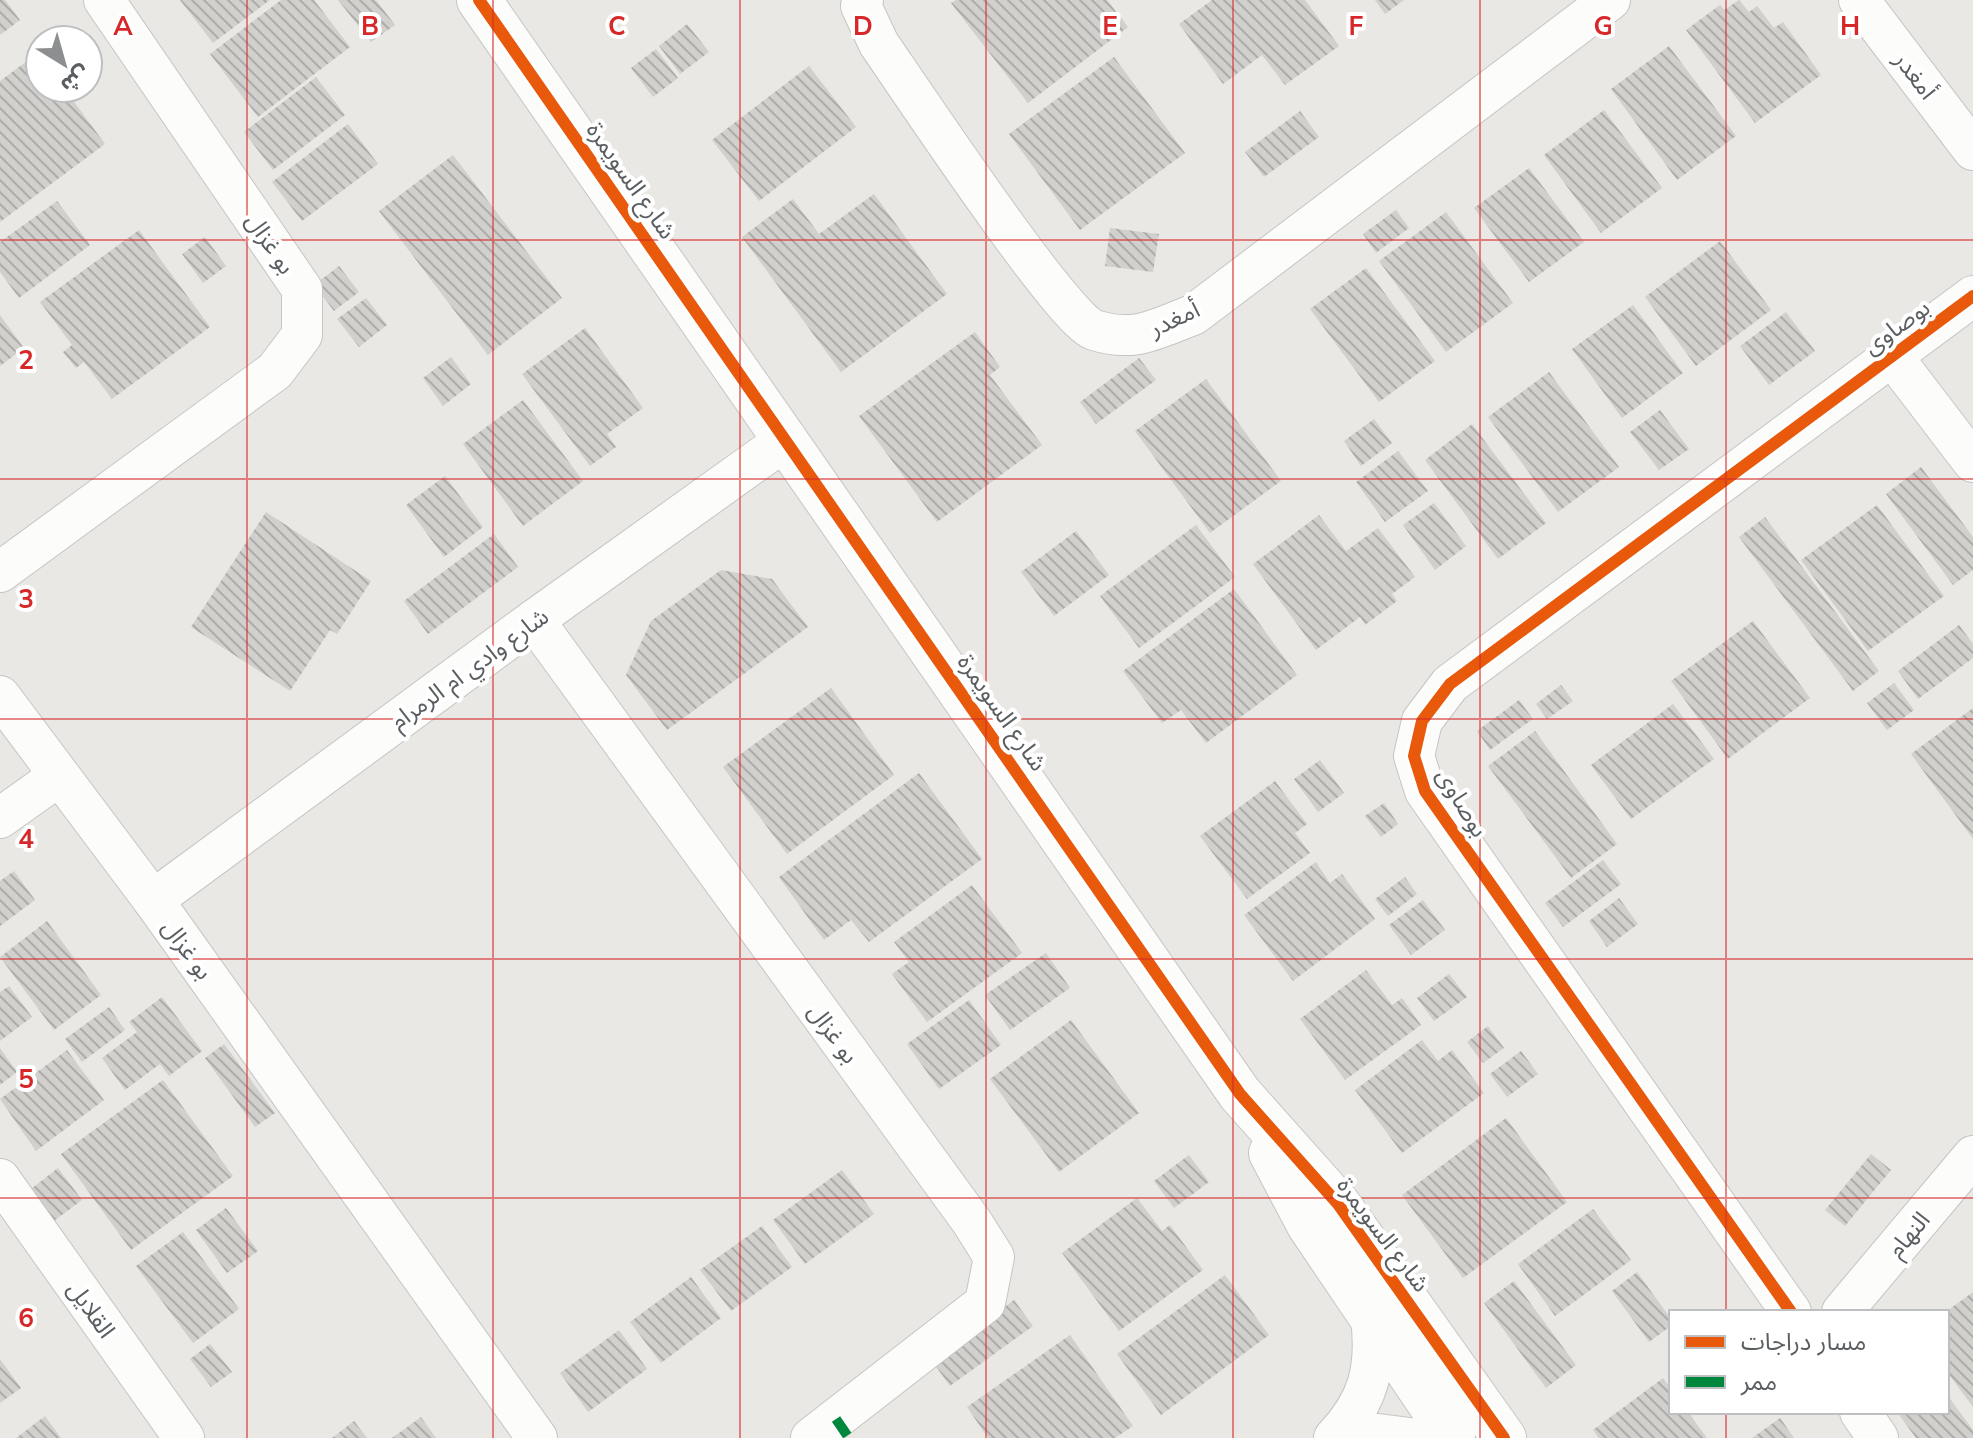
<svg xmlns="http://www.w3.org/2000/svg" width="1973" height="1438" font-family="Mulish,'Noto Sans Arabic',sans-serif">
  <defs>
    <pattern id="building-back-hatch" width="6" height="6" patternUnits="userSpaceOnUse" patternTransform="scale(2)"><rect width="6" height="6" fill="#d1d0cd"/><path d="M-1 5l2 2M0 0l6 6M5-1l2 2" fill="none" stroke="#adacaa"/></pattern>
  </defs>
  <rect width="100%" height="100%" fill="#eae8e4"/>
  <g fill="url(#building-back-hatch)">
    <polygon points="0,0 5,0 20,20 0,35"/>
    <polygon points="180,0 270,0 213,43"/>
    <polygon points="281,0 314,0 350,47 258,117 210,54"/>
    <polygon points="338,0 376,0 395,25 371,42"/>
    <polygon points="956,0 1107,0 1128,27 1028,103 951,3"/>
    <polygon points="1212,0 1305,0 1339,46 1285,85 1262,55 1223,84 1179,24"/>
    <polygon points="1375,0 1404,0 1385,14"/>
    <polygon points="1739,0 1749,12 1757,6 1774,28 1783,22 1821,75 1755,123 1686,30 1720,5 1724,10"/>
    <polygon points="687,24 709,52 680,74 659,46"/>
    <polygon points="1669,46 1736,136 1677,180 1611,89"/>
    <polygon points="656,49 678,78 653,97 631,68"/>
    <polygon points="38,53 40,88 64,88 105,144 0,222 0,81"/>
    <polygon points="1114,57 1185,153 1080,230 1009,134"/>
    <polygon points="809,66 856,127 759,201 712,140"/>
    <polygon points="316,77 345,115 273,170 244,132"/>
    <polygon points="1604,110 1662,188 1601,233 1544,155"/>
    <polygon points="1300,111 1319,137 1264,177 1245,152"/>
    <polygon points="348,124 378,164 302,221 272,182"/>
    <polygon points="453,155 562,298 488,355 379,211"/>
    <polygon points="1529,168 1584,242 1529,282 1474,208"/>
    <polygon points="874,194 947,294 841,372 742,237 793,199 819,234"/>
    <polygon points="57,201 90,245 19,298 0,272 0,242"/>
    <polygon points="1396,210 1409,228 1376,253 1363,234"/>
    <polygon points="1446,212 1513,303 1446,352 1379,261"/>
    <polygon points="1110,228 1159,234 1153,272 1105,266"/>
    <polygon points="139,230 210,327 112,399 84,362 76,368 63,352 72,345 40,302"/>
    <polygon points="205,237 226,266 203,283 182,254"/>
    <polygon points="1720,241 1771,310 1696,366 1645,297"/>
    <polygon points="339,266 359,292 334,311 314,285"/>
    <polygon points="1366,268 1435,361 1379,402 1310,309"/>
    <polygon points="366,298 387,325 359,347 337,319"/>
    <polygon points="1633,305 1683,373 1622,418 1572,349"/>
    <polygon points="1786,312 1815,351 1769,385 1740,346"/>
    <polygon points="0,315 24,348 0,366"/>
    <polygon points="585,328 643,408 607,434 616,447 590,466 522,374"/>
    <polygon points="975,332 1000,367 990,375 1042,445 937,522 859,416"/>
    <polygon points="451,357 471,384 443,406 423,378"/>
    <polygon points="1139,358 1156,380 1096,424 1080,402"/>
    <polygon points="1549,372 1619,467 1558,512 1488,417"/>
    <polygon points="1206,379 1281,481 1210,533 1135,431"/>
    <polygon points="523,400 583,481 523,526 463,444"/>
    <polygon points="1660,410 1689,449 1659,470 1630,432"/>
    <polygon points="1374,419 1392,443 1361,466 1344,441"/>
    <polygon points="1472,424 1546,523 1498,559 1425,460"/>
    <polygon points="1398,451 1428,491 1385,522 1356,482"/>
    <polygon points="1921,467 1973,537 1973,570 1953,585 1886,494"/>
    <polygon points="445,476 483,527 444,557 406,505"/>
    <polygon points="1434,503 1466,546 1435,570 1403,525"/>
    <polygon points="1877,505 1944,596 1868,651 1801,560"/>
    <polygon points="266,512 371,581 337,634 330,630 290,691 191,627"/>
    <polygon points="1319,515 1346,551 1378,528 1415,577 1392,594 1397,601 1365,625 1360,617 1316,650 1253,564"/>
    <polygon points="1765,517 1879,671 1853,691 1739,537"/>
    <polygon points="1196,525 1235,577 1139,648 1100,596"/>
    <polygon points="1076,531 1109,575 1054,616 1021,572"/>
    <polygon points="494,534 518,567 428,634 404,601"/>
    <polygon points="721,570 772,579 808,627 667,730 626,675 651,621"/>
    <polygon points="1234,589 1297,675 1206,743 1181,710 1162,723 1123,671"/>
    <polygon points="1753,621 1810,698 1728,759 1671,681"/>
    <polygon points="1959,625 1973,644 1973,658 1918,699 1898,671"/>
    <polygon points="1894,683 1914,710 1887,730 1867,703"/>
    <polygon points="1561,685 1573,701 1547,719 1536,704"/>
    <polygon points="831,688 894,775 787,854 723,767"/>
    <polygon points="1519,700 1533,719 1490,750 1477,731"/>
    <polygon points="1673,704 1714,759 1631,819 1591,765"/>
    <polygon points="1973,708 1973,839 1911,754"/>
    <polygon points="1535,731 1617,844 1571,878 1488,766"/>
    <polygon points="1320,760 1344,793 1318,812 1294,779"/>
    <polygon points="919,773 982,859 869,942 851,920 824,940 779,877"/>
    <polygon points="1275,781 1307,824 1295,833 1310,853 1247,899 1200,836"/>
    <polygon points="1384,803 1398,824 1381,837 1365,816"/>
    <polygon points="1603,860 1621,884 1563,927 1545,903"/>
    <polygon points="1316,862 1330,883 1342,874 1375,919 1293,981 1244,915"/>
    <polygon points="14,871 35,900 0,926 0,881"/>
    <polygon points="1405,877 1417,894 1388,916 1375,899"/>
    <polygon points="972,885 1022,953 927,1022 892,974 909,962 894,942"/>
    <polygon points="1619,898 1638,924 1607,947 1589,921"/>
    <polygon points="1423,900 1445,930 1411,955 1389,925"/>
    <polygon points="47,921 101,995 54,1030 0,957"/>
    <polygon points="1046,953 1070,988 1010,1030 985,995"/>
    <polygon points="1366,970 1392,1005 1402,998 1421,1025 1345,1080 1300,1019"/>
    <polygon points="1449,974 1467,997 1434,1021 1417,998"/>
    <polygon points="9,986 32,1017 0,1041 0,992"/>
    <polygon points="162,997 202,1051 169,1076 160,1064 125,1090 102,1058 137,1032 129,1022"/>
    <polygon points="969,1000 1001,1045 939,1089 907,1044"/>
    <polygon points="109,1007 125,1030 82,1062 65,1039"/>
    <polygon points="1071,1020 1139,1113 1059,1172 990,1079"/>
    <polygon points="1488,1026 1504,1048 1483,1063 1467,1042"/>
    <polygon points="1422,1040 1438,1061 1452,1050 1484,1093 1402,1153 1355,1090"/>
    <polygon points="224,1044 275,1113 255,1127 205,1058"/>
    <polygon points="0,1048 17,1072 0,1085"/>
    <polygon points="67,1050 104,1100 36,1151 0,1099"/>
    <polygon points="1521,1051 1538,1074 1507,1097 1490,1074"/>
    <polygon points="163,1080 233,1176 131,1250 61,1154"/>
    <polygon points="1506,1118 1567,1202 1463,1278 1402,1195"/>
    <polygon points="1871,1154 1891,1170 1845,1226 1825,1210"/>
    <polygon points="1189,1155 1209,1182 1174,1208 1154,1181"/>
    <polygon points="58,1168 82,1200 54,1221 31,1189"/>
    <polygon points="842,1170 874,1214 805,1264 773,1220"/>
    <polygon points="1137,1198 1162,1231 1170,1225 1203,1270 1119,1331 1062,1253"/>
    <polygon points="226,1208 258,1251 227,1273 196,1230"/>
    <polygon points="1593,1209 1631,1260 1555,1316 1518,1264"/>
    <polygon points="762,1226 792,1267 731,1311 700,1270"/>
    <polygon points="183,1232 239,1309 193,1343 136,1266"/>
    <polygon points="1637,1272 1671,1319 1671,1326 1649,1342 1612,1291"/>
    <polygon points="1225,1275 1269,1335 1161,1415 1117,1354"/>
    <polygon points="691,1277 721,1318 661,1363 630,1322"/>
    <polygon points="1514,1281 1576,1365 1546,1388 1484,1303"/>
    <polygon points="1973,1292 1973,1407 1947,1372 1947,1311"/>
    <polygon points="1014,1300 1033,1326 950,1386 932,1361"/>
    <polygon points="619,1330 647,1369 588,1412 560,1373"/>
    <polygon points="1070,1335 1133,1426 1115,1438 988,1438 967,1407"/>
    <polygon points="210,1344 232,1372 211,1387 190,1359"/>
    <polygon points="0,1359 21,1388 0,1403"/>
    <polygon points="1663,1378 1671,1389 1671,1412 1688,1412 1707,1438 1599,1438 1593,1430"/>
    <polygon points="1947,1395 1973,1430 1973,1438 1916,1438 1897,1412 1947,1412"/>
    <polygon points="45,1416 61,1438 16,1438"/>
    <polygon points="421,1417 436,1438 392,1438"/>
    <polygon points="1780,1418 1794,1438 1752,1438"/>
    <polygon points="354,1421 367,1438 332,1438"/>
  </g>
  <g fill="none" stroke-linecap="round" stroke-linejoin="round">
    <g stroke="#c5c5c5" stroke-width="42">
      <g id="street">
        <path d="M863,0L861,6L879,44C908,86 1064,321 1094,330C1135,343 1155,329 1193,315L1610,0"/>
        <polyline points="1859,0 1973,150"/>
        <polyline points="1892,356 1973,462"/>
        <polyline points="0,572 275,371 302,335 302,289 104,0"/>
        <polyline points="534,620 972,1222 994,1257 985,1303 811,1438"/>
        <polyline points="0,696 153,900 537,1438"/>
        <polyline points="0,818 59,776"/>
        <polyline points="153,900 534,620 787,439"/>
        <polyline points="0,1179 184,1438"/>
        <polyline points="1791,1312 1425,791 1414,756 1422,721 1450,684 1973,296"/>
        <polyline points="1842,1312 1973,1156"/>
        <polyline points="1860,1412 1878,1438"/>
        <path d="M1334,1438C1369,1401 1377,1368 1371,1317"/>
        <polyline points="1350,1438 1378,1434 1410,1438"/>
      </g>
    </g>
    <g stroke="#c6c6c6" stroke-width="46">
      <g id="secondary">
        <polyline points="479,0 1240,1094 1338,1204 1504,1438"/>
        <polyline points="1271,1153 1309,1225 1453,1438"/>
      </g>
    </g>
    <use href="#street" stroke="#fcfcfb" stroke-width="40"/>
    <use href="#secondary" stroke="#fcfcfb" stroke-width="44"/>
    <polyline stroke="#00873e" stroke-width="10" stroke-dasharray="20 10" stroke-linecap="butt" points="836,1419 849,1438"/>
    <g stroke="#fff" stroke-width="17">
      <g id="cycleway">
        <polyline points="479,0 1240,1094 1338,1204 1504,1438"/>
        <polyline points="1791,1312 1425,791 1414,756 1422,721 1450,684 1973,296"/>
      </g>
    </g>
    <use href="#cycleway" stroke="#e8590c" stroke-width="12"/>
  </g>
  <path fill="none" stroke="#d62828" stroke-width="2" stroke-opacity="0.55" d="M247,0V1438M493,0V1438M740,0V1438M986,0V1438M1233,0V1438M1480,0V1438M1726,0V1312M0,240H1973M0,479H1973M0,719H1973M0,959H1973M0,1198H1973M1726,1412V1438"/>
  <g text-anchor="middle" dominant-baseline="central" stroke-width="8" stroke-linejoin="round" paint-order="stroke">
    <g font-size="24" fill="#5a5e61" stroke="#fff">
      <text transform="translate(1916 75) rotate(53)">أمغدر</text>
      <text transform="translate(632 180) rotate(55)">شارع السويمرة</text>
      <text transform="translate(271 243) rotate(56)">بو غزال</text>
      <text transform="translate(1174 318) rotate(-25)">أمغدر</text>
      <text transform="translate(1896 326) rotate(-36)">بوصاوى</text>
      <text transform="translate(469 668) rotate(-36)">شارع وادي ام الرمرام</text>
      <text transform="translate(1003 712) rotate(55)">شارع السويمرة</text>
      <text transform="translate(1463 802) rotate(59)">بوصاوى</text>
      <text transform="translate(188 949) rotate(54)">بو غزال</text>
      <text transform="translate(834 1033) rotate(54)">بو غزال</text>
      <text transform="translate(1384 1234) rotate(53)">شارع السويمرة</text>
      <text transform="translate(1908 1234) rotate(-50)">النهام</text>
      <text transform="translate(92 1309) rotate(55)">القلايل</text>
    </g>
  </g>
  <g font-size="26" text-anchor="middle" font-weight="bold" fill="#d62828" stroke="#fff" stroke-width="8" stroke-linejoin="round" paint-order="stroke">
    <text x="123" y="35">A</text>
    <text x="370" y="35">B</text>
    <text x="617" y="35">C</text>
    <text x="863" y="35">D</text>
    <text x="1110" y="35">E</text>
    <text x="1356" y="35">F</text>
    <text x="1603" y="35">G</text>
    <text x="1850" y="35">H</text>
    <text x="26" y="369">2</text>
    <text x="26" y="608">3</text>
    <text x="26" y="848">4</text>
    <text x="26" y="1088">5</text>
    <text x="26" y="1327">6</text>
  </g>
  <rect x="1669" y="1310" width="280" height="104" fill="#ffffff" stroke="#bdbfc0" stroke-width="2"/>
  <rect x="1685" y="1336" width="40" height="12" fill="#e8590c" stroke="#bdbfc0" stroke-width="2"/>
  <text x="1741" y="1350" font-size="24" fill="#5a5e61">مسار دراجات</text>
  <rect x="1685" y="1376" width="40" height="12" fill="#00873e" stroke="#bdbfc0" stroke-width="2"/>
  <text x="1741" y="1390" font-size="24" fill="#5a5e61">ممر</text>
  <g transform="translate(64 64) rotate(143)"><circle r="38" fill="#ffffff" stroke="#bdbfc0" stroke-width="2"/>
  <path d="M0-6L14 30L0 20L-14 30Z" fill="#8c8e8f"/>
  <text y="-12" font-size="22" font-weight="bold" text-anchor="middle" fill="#5a5e61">ش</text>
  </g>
</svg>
